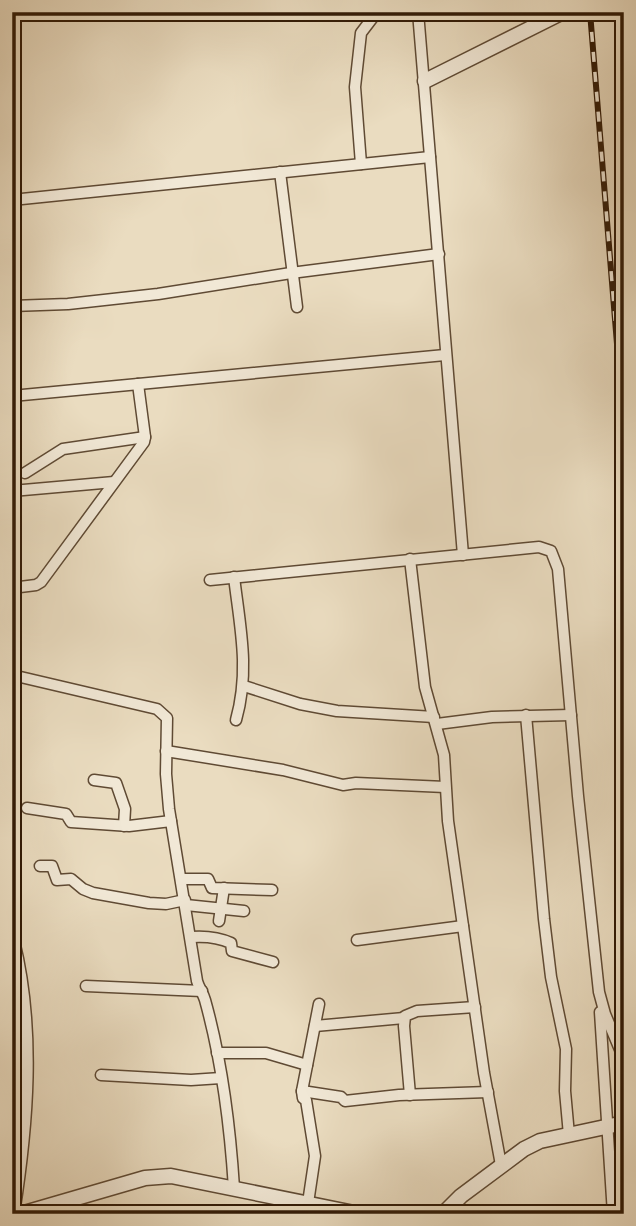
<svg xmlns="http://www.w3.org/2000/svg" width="636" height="1226" font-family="Vollkorn,serif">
  <rect width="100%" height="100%" fill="#eadcc0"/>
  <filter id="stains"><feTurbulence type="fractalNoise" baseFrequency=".00286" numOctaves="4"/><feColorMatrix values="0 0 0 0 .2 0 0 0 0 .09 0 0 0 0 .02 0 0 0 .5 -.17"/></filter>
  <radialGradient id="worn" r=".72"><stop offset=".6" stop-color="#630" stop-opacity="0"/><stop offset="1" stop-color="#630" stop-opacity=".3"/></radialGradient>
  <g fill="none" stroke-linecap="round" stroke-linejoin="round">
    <g stroke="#5f4a34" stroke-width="13">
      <g id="minor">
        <polyline points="418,12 463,555"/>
        <polyline points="361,164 355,87 361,33 377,12"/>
        <polyline points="280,172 297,307"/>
        <polyline points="12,200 430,157"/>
        <polyline points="12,306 68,304 158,294 291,273 439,254"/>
        <polyline points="12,396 445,355"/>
        <polyline points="25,473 63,449 145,437"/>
        <polyline points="12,491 114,482"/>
        <polyline points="410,559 425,687 444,755 448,821 484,1073 501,1165"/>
        <path d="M234,577C240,627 250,670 236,720"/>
        <polyline points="210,580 539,547 551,551 558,569 578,796 599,992 605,1014 624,1059"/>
        <polyline points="12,588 36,585 41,582 144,442 145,437 138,384"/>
        <path d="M12,675L157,709L167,718L166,774L169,809L197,981C199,988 203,993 205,1000C222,1061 230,1125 234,1188"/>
        <polyline points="244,686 300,704 337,711 434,717"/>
        <polyline points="526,715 544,919 551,977 566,1049 565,1091 569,1135"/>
        <polyline points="437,724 492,717 571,715"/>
        <polyline points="166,751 283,770 343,785 356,783 445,787"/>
        <polyline points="94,780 116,783 125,809 124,826"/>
        <polyline points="27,808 66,814 71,822 129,826 171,821"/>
        <polyline points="40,866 52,866 57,880 71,879 83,889 93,893 149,903 166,904 185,900"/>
        <polyline points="182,879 208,879 212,888 272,890"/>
        <polyline points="186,905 244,911"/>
        <polyline points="219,921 224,888"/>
        <path d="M191,937C204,936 218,937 231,943L232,951L273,962"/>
        <polyline points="357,940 463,926"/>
        <polyline points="86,986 202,991"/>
        <polyline points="600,1012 613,1214"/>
        <polyline points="315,1026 404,1018"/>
        <polyline points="217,1053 266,1053 307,1065"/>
        <polyline points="101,1075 191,1080 221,1078"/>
        <polyline points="302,1091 341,1097 345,1101 399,1095 488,1092"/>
        <polyline points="410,1095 404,1026 405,1016 417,1011 475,1007"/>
        <polyline points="308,1203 315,1156 306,1100 303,1098 302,1091 319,1004"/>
      </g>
    </g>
    <g stroke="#5f4a34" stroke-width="17">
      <g id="tertiary">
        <polyline points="425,81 563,12"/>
        <path d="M12,941C34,1029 26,1125 12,1213"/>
        <polyline points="21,1214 145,1178 171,1176 359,1214"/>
        <polyline points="443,1214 461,1196 524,1149 540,1141 624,1123"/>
      </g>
    </g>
    <use href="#minor" stroke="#f1e8d6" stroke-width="10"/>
    <use href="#tertiary" stroke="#f1e8d6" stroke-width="14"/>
    <g stroke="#311a06" stroke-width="6">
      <polyline id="rail" points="590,12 624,430"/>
    </g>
    <use href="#rail" stroke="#f1e8d6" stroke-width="3.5" stroke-dasharray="10" stroke-linecap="butt"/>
  </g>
  <rect width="636" height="1226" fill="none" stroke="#eadcc0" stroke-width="42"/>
  <rect x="14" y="14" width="608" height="1198" fill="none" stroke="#311a06" stroke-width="3.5"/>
  <rect x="21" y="21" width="594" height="1184" fill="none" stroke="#311a06" stroke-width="2"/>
  <rect width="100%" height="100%" filter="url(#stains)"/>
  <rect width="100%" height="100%" fill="url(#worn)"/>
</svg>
